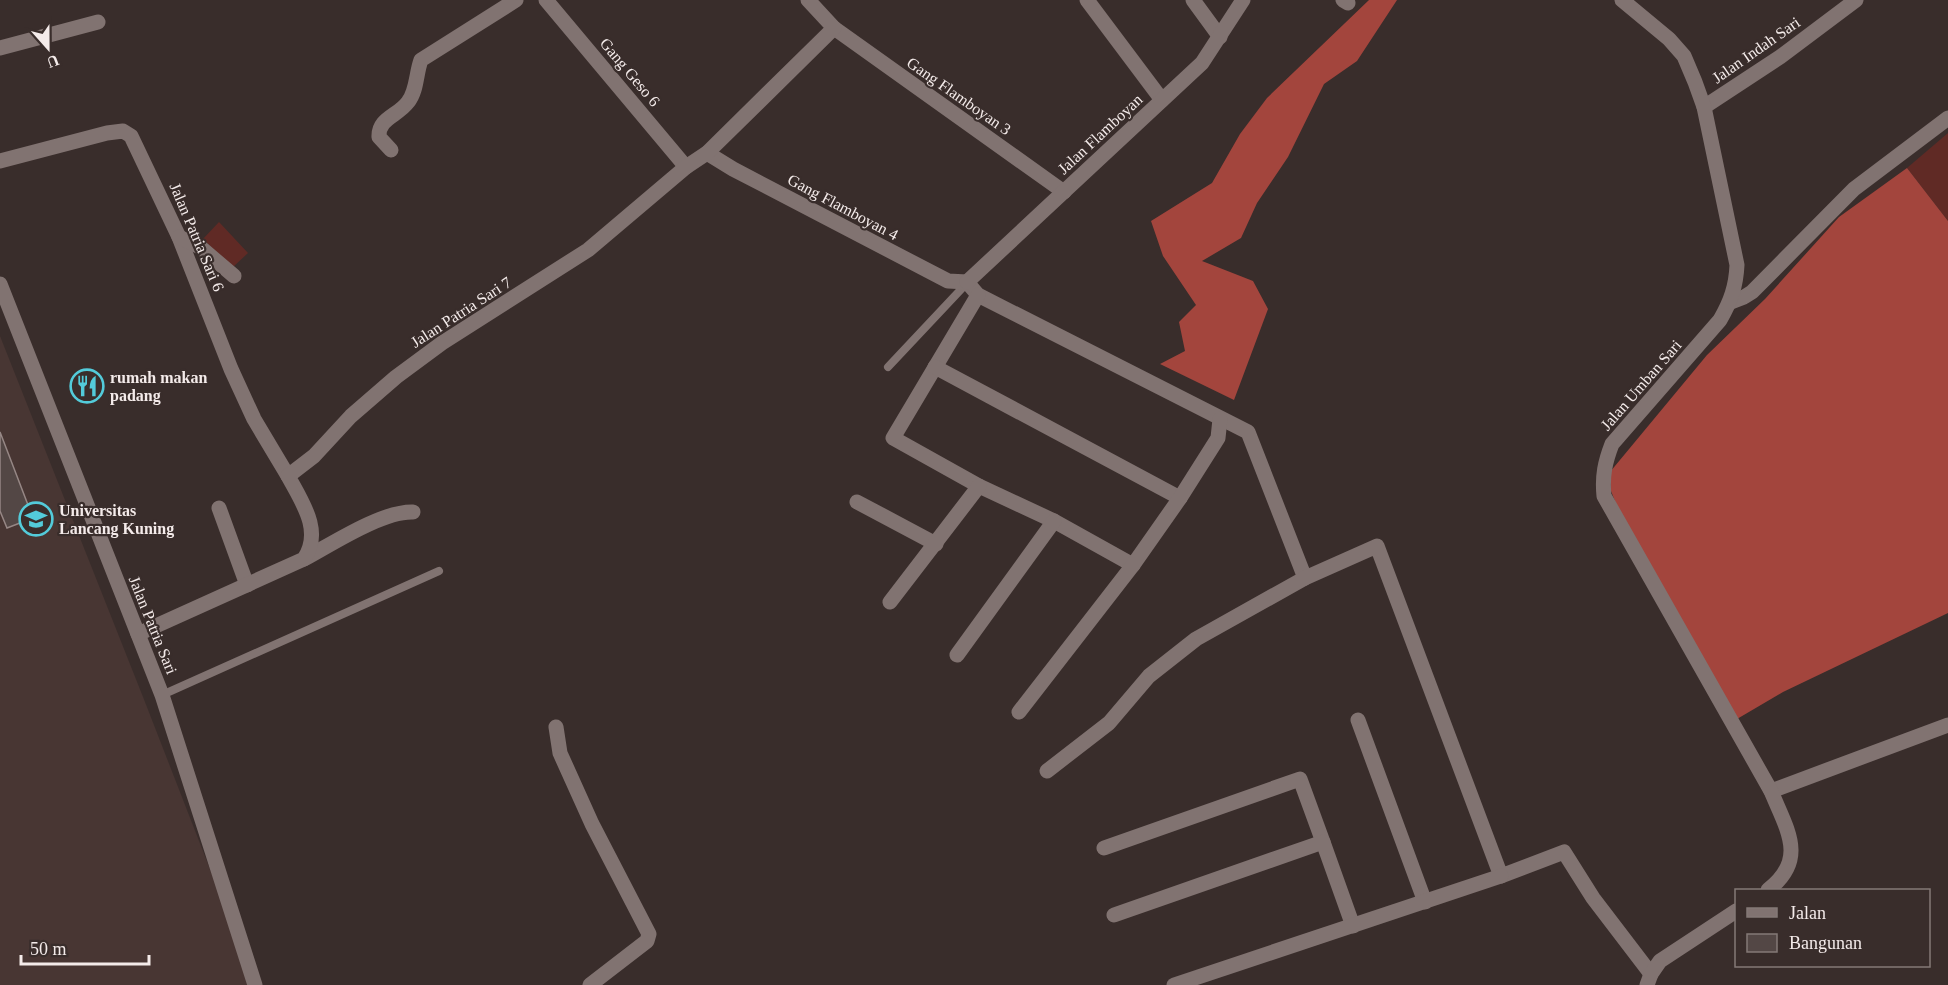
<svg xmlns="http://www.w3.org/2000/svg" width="1948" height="985" font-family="Georgia,serif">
  <rect width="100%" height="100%" fill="#392d2b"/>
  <polygon fill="#483633" points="0,336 145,702 255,985 0,985"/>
  <g fill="#602a25">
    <polygon points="1948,133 1948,221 1907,168"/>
    <polygon points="219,222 248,253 232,268 203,239"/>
  </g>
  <g fill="#a3453d">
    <polygon points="1369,0 1397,0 1357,61 1324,84 1288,157 1257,203 1241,238 1202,261 1253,281 1268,309 1234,400 1160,364 1185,351 1179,322 1196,305 1163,256 1151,221 1212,183 1240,134 1267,98"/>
    <polygon points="1907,168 1948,221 1948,613 1783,692 1737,719 1617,506 1611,491 1610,472 1707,355 1765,299 1839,217"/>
  </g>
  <polygon fill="#534745" stroke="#968785" stroke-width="1.5" points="0,432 33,518 7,528 0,511"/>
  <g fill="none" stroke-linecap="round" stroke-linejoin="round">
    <g stroke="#817371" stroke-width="8">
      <polyline points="888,367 967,283"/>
      <polyline points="162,695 439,571"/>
    </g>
    <g stroke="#817371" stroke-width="15">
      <polyline points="546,0 686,167"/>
      <polyline points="1087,0 1162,100"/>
      <polyline points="1193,0 1220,37"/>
      <polyline points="1343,0 1348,3"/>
      <polyline points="834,28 1064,192"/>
      <polyline points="0,48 98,22"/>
      <polyline points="1704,107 1780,57 1856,0"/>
      <path d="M391,150L379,137C378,118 398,116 408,102C417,91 416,73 421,60L516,0"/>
      <polyline points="707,153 733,169 948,281 967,282"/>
      <polyline points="0,161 107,133 123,131 131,136 179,237 231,369 254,419 288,476"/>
      <polyline points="179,237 200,247 234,276"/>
      <polyline points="967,282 978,295 1248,432 1305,578"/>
      <polyline points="967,282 1202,63 1243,0"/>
      <polyline points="978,295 893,438 979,486 1054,521 1133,565"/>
      <polyline points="1731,302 1744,297 1752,292 1854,189 1948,118"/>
      <polyline points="935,367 1180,498"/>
      <polyline points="857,502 936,544"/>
      <polyline points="219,508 247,585"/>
      <path d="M304,559C332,544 382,511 413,512"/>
      <polyline points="890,602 979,486"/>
      <path d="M138,634L304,559C323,531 302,502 288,476L314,456L351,416L396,377L442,343L588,250L686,167L707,153L834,28L808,0"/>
      <polyline points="957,655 1054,521"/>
      <polyline points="1019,712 1133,565 1180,498 1218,438 1220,419"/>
      <polyline points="1358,720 1425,902"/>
      <polyline points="556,727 560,753 592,824 649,934 647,941 590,985"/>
      <polyline points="1047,771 1109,723 1149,676 1196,639 1305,578 1377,546 1501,876 1564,852 1593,898 1651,974"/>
      <polyline points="1771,791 1948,725"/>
      <polyline points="1104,848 1300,779 1323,842"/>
      <polyline points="1114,915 1323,842 1353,926"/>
      <polyline points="1174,985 1501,876"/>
    </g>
    <g stroke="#817371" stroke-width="15">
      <path d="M1622,0L1669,39L1684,56L1695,82L1704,107L1737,265C1736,286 1731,301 1720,320L1612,444C1605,462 1602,476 1604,496L1771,791C1787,830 1808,859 1768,890"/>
      <polyline points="0,284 162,695 255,985"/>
      <polyline points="1647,985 1651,974 1660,961 1736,911"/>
    </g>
  </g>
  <defs>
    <g id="restaurant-ring" transform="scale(1.725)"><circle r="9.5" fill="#392d2b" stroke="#53cbda" stroke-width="1.5"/><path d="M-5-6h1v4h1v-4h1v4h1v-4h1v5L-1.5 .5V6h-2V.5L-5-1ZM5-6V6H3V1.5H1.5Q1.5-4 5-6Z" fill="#53cbda"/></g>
    <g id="university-ring" transform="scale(1.725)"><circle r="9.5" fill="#392d2b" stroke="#53cbda" stroke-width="1.5"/><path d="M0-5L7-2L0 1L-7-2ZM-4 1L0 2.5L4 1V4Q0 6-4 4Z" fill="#53cbda"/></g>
  </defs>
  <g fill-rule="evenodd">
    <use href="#restaurant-ring" x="87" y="386"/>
    <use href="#university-ring" x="36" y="519"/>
  </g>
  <g text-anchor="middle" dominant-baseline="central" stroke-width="4.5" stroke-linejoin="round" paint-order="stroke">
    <g font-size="16" fill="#f4ebea" stroke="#392d2b">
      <text transform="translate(1756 50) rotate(-35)">Jalan Indah Sari</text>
      <text transform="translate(630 72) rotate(50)">Gang Geso 6</text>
      <text transform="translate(959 96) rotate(35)">Gang Flamboyan 3</text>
      <text transform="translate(1100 134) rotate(-43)">Jalan Flamboyan</text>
      <text transform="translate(843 207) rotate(28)">Gang Flamboyan 4</text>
      <text transform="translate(197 237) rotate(67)">Jalan Patria Sari 6</text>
      <text transform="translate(461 312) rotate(-33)">Jalan Patria Sari 7</text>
      <text transform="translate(1641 385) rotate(-49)">Jalan Umban Sari</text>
      <text transform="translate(153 625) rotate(68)">Jalan Patria Sari</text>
    </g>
    <g font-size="16" font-weight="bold" fill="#f4ebea" stroke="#392d2b" text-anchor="start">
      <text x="110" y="377">rumah makan<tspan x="110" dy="18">padang</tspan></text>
      <text x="59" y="510">Universitas<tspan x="59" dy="18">Lancang Kuning</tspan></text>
    </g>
  </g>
  <rect x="1735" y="889" width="195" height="78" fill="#392d2b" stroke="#847977" stroke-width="1.5"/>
  <rect x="1747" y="908" width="30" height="9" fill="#817371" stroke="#847977" stroke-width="1.5"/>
  <text x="1789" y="919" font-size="18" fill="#f4ebea">Jalan</text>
  <rect x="1747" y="934" width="30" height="18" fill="#534745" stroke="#847977" stroke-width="1.5"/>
  <text x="1789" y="949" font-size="18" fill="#f4ebea">Bangunan</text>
  <g transform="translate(48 48) rotate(159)" stroke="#392d2b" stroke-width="4.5" paint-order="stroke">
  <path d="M0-4.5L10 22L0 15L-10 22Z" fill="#f4ebea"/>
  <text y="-9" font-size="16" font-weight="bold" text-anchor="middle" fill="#f4ebea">U</text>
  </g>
  <path d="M21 955v9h128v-9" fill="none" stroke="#f4ebea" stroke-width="3"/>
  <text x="30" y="955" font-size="18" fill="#f4ebea" stroke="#392d2b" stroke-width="4.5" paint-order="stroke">50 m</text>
</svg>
